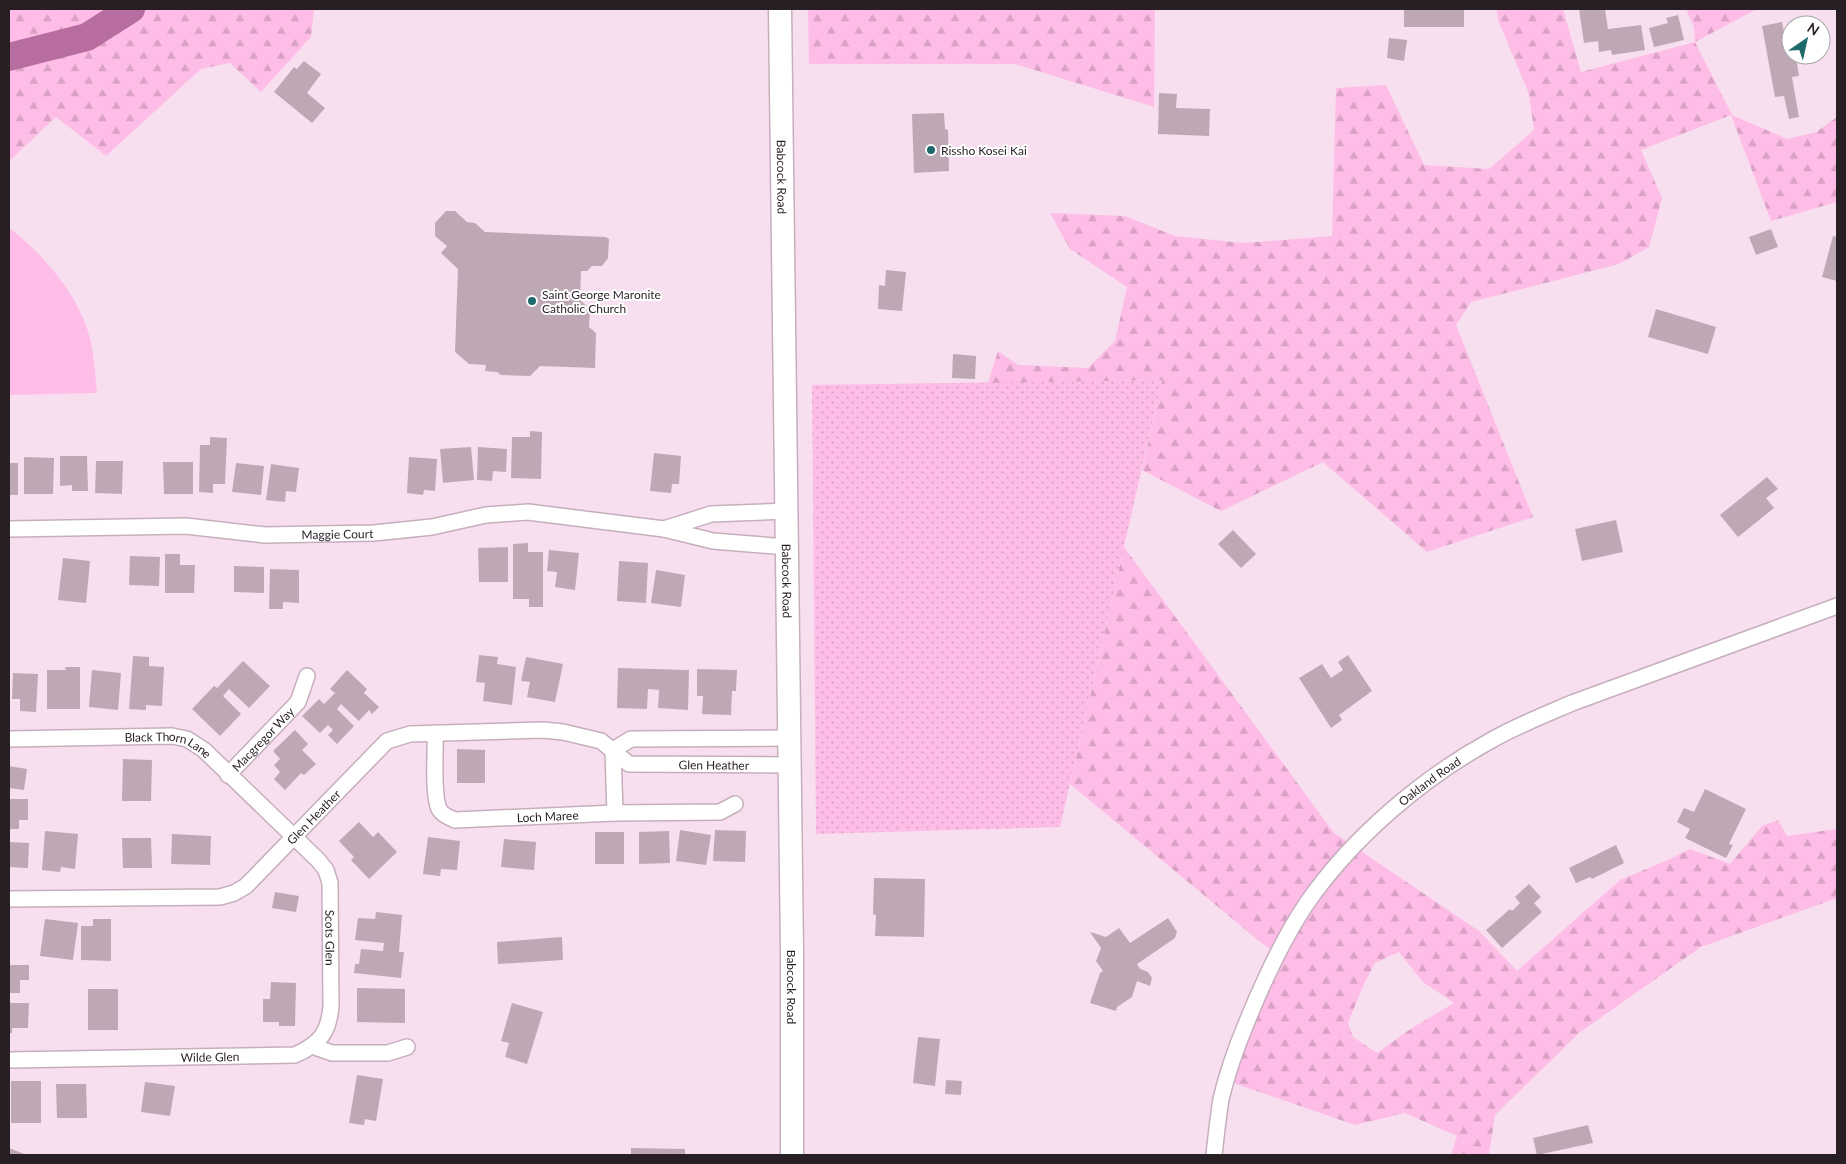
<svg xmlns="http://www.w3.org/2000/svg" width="1846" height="1164" font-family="Lato,sans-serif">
  <defs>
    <pattern id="green-dots" width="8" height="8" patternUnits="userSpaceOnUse" patternTransform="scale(1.25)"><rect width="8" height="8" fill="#fdbde6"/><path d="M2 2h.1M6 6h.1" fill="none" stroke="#d9a2c5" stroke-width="1.8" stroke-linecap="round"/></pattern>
    <pattern id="forest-firs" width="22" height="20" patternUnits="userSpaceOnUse" patternTransform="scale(1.25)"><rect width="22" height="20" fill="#fdbde6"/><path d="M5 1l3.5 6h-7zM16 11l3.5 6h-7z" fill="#d9a2c5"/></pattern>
  </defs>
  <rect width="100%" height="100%" fill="#f8dfef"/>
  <polygon fill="url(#green-dots)" points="1162,380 1060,827 816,834 812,385"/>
  <g fill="url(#forest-firs)" fill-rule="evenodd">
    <polygon points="9,9 314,9 311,37 261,92 230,63 201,69 106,156 56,117 9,161"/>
    <polygon points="808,9 1155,9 1154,107 1015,64 809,64"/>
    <polygon points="1497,9 1563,9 1581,72 1695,42 1694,27 1686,9 1757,9 1695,42 1732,115 1787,139 1816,132 1837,117 1837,202 1771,221 1731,115 1641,150 1662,198 1649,247 1619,264 1471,302 1456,325 1533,517 1427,552 1323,462 1221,511 1142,470 1162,380 988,383 998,351 1018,365 1088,368 1115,341 1127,287 1070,249 1050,213 1125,216 1175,236 1244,243 1332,236 1336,88 1386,85 1424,165 1489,169 1534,130 1529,94 1498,20"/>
    <path d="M1124,547L1334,833L1479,931L1517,971L1620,880L1670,859L1690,849L1730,864L1762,826L1778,820L1787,836L1837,829V898L1701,947L1579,1033L1495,1115L1489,1155H1451L1457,1136L1405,1113L1355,1125L1231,1082L1261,1001L1282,957L1264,945L1070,784ZM1399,952L1423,982L1454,1003L1412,1028L1377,1053L1353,1037L1348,1023L1363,986L1375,963Z"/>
  </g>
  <path fill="#fdbde6" d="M9,228C41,251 79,296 89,335C94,353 95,374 97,393L9,395Z"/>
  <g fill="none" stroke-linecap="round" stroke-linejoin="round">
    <polyline stroke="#b76d9f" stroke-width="28" points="9,57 87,37 131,9"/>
  </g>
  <g fill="#bfa8b6">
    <rect x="1404" y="9" width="60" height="18"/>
    <polygon points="1579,9 1605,9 1608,29 1641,25 1645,50 1612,55 1611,50 1599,52 1598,41 1584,43"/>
    <polygon points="1678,15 1684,40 1654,47 1649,28 1668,23 1666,18"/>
    <polygon points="1782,22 1784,32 1791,31 1791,55 1803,55 1804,61 1797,63 1799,76 1792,77 1799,117 1789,119 1784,96 1775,97 1762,26"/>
    <polygon points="1389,38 1407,40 1404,61 1387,58"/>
    <polygon points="304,61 321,74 307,93 325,108 312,123 274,92 294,67 297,69"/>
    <polygon points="1159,93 1177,94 1176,108 1210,109 1209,136 1158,134"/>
    <polygon points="944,113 945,129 948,130 949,171 914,173 912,114"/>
    <polygon points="446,211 455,211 467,222 475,223 485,232 606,237 609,239 608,258 602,266 592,266 587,271 581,271 580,300 590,309 589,327 596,333 595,368 540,366 530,376 501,375 497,372 485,371 486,365 469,364 455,352 458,269 441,253 447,246 435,236 435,223"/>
    <polygon points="1771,229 1778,247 1756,255 1749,237"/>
    <polygon points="1833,236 1837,237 1837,281 1822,277"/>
    <polygon points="886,270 906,272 902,311 878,309 879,285 885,286"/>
    <polygon points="1656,309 1716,327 1708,354 1648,337"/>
    <polygon points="953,354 976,356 975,379 952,378"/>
    <polygon points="530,431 542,432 541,479 511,478 512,437 530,437"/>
    <polygon points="210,437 227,438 225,484 213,484 213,493 199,492 200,445 210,445"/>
    <polygon points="471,447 474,480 443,483 440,449"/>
    <polygon points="478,447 507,449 506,472 493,471 492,481 477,480"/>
    <polygon points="654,453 681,456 679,484 672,484 671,493 650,491"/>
    <polygon points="60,456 87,456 88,491 72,491 72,485 60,486"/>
    <polygon points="24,457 54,458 53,494 24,494"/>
    <polygon points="409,457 437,459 435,491 424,490 423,495 407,493"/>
    <polygon points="96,461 123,461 122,494 95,493"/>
    <polygon points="163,462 193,462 193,494 164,494"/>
    <rect x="9" y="463" width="9" height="32"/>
    <polygon points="236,463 264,466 261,495 232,492"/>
    <polygon points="271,464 299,468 296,492 286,491 285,502 266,500"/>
    <polygon points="1767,477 1778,489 1766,498 1774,508 1738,537 1720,515"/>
    <polygon points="1616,520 1623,552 1582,561 1575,529"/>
    <polygon points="1233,530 1256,554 1241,568 1218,544"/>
    <polygon points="528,543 528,552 543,552 543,607 529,607 529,599 513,599 513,544"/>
    <polygon points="508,547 508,582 479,582 478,548"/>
    <polygon points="549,550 579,553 575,590 555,587 557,572 547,571"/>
    <polygon points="165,554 180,554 180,565 195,565 194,593 165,593"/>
    <polygon points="130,556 160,557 159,586 129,585"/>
    <polygon points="63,558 90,561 86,603 58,600"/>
    <polygon points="619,561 648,563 646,603 617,601"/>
    <polygon points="234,566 264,567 264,593 234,592"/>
    <polygon points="270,569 299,570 299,603 283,602 283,609 269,609"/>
    <polygon points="656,570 685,575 681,607 651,603"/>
    <polygon points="479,655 498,657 497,664 516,667 512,705 483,701 485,683 476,682"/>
    <polygon points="1348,655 1372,691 1339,715 1342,720 1331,728 1299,678 1322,664 1331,678 1343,670 1338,662"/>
    <polygon points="133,656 149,657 149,666 164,667 162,706 146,705 146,710 129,709"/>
    <polygon points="526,657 563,664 555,702 527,697 530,682 521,681"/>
    <polygon points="243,661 270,686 249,708 229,689 223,696 241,714 220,736 192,709 214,686 217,688"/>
    <polygon points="65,667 80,667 80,709 47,709 47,670 66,670"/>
    <polygon points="618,668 689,670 688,710 658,708 659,690 648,689 647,709 617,708"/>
    <polygon points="697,669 737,670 736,691 732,691 731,715 702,714 703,696 697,696"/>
    <polygon points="92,670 121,673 118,710 89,707"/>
    <polygon points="347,670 367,689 364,693 379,707 372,714 369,710 359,721 341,704 337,709 354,726 337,744 328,735 333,730 328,725 320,733 302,716 319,699 324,704 335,693 330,689"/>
    <polygon points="13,673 38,674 36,712 20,711 20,699 12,699"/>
    <polygon points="295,730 308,744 302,750 316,764 304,775 301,773 285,790 274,779 280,772 274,765 280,759 273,751"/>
    <polygon points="457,749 485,750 485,783 457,783"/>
    <polygon points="123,759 152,760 151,801 122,801"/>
    <polygon points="9,766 27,769 24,790 9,788"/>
    <polygon points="1705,789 1746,809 1729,844 1733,845 1726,858 1685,838 1690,829 1677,822 1684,808 1694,812"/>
    <polygon points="9,799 28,799 28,820 19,820 19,829 9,829"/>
    <polygon points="359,822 373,837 378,832 397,852 369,879 351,860 354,857 339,841"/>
    <polygon points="680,830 711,835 706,865 676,861"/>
    <polygon points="715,830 746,831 745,862 713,861"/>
    <polygon points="45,831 78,834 75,869 61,867 60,872 42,870"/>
    <polygon points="669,831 670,863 639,864 639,832"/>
    <rect x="595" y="832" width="29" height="32"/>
    <polygon points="172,834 211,836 210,865 171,864"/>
    <polygon points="428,837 460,841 457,870 441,869 440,876 423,874"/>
    <polygon points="122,838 151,838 152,868 123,868"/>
    <polygon points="504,839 536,842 534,870 501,867"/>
    <polygon points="9,842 29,843 28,868 9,867"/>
    <polygon points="1616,845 1624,863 1592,879 1590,877 1576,883 1569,868"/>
    <polygon points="874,878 925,879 924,937 875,936 876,915 873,914"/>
    <polygon points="1529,884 1541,897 1534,903 1542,912 1502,948 1486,930 1510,909 1512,911 1520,903 1515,897"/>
    <polygon points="275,892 299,896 296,912 272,908"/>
    <polygon points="376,912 402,915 399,952 404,952 401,978 354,973 355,964 359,964 361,949 383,951 384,943 355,940 358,918 375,919"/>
    <polygon points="1168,918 1177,932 1175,938 1137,964 1140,969 1148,972 1152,978 1150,986 1137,981 1132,997 1117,1007 1116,1011 1090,1003 1100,973 1103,971 1096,961 1101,948 1090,932 1106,937 1119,928 1130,943"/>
    <polygon points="45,919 78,923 73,960 40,956"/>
    <polygon points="93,919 111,919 111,961 81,960 81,926 93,926"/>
    <polygon points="562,937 563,960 498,964 497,942"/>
    <polygon points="9,965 29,965 29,980 20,980 20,993 9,993"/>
    <polygon points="271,982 296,983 295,1026 279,1026 279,1022 263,1022 263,999 270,999"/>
    <polygon points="357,988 405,989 405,1023 357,1022"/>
    <rect x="88" y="989" width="30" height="41"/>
    <polygon points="9,1003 29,1003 28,1028 12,1028 12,1033 9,1033"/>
    <polygon points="512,1003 543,1012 527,1064 505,1057 509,1043 501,1041"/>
    <polygon points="918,1037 940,1039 935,1086 913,1083"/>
    <polygon points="357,1075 383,1079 376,1121 365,1119 364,1125 349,1123"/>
    <polygon points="946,1080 962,1081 961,1095 945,1094"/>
    <rect x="11" y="1081" width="30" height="42"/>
    <polygon points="145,1082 175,1086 170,1116 141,1112"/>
    <polygon points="56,1084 86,1084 87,1118 57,1118"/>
    <polygon points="1588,1125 1593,1143 1537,1155 1533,1138"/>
    <polygon points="9,1148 27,1155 9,1155"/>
    <polygon points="631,1148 685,1149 685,1155 631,1155"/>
  </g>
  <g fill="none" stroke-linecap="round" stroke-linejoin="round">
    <g stroke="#c6afbd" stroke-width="18">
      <g id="street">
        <polyline points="787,511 711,514 664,529 713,541 787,547"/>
        <path id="s1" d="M9,529L186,526L265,535L374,533L432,527L486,515L528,512L664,529"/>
        <path id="s2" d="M435,733C436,752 432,793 439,809C442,815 450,818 455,820L615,813L720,812L735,804"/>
        <path id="s3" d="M9,739L172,736L187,739L204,750L318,860L326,870L330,883L331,1006C329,1032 320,1044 295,1055L9,1060"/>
        <polyline points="613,750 631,739 788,738"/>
        <polyline points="613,750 615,813"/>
        <path id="s4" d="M228,775L298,702L307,676"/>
        <path id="s5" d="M9,899L220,897L234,893L246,886L387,741L410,734L543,730L563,732L601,741L629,764L789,765"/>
        <polyline points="312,1046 332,1053 388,1053 407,1047"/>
        <path id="s6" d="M1214,1155C1216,1137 1218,1118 1221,1099C1227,1074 1236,1048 1246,1024C1263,982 1282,940 1307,903C1352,838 1421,779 1490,741C1516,726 1544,715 1572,703L1837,606"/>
      </g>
    </g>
    <g stroke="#c6afbd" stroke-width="25">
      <g id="secondary">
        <path id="s7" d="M780,9L792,952V1155"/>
      </g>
    </g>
    <use href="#street" stroke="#fff" stroke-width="15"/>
    <use href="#secondary" stroke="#fff" stroke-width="22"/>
  </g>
  <g fill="#1e6a6a" stroke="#fff" stroke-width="2">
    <circle cx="931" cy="150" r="5"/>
    <circle cx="532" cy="301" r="5"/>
  </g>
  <g text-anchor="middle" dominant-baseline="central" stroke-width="4" stroke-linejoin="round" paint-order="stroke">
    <g font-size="12" fill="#281f25" stroke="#fff" text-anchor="start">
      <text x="941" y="150">Rissho Kosei Kai</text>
      <text x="542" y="294">Saint George Maronite<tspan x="542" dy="14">Catholic Church</tspan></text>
    </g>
    <g font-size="12" fill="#281f25" stroke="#fff">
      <text stroke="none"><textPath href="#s7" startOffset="168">Babcock Road</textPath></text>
      <text stroke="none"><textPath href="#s1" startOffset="329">Maggie Court</textPath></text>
      <text stroke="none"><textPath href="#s7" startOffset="572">Babcock Road</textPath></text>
      <text stroke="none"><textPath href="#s4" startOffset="50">Macgregor Way</textPath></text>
      <text stroke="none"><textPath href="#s3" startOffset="161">Black Thorn Lane</textPath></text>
      <text stroke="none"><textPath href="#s5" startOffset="779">Glen Heather</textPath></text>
      <text stroke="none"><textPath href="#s6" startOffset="445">Oakland Road</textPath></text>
      <text stroke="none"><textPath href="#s2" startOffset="189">Loch Maree</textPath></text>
      <text stroke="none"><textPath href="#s5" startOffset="336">Glen Heather</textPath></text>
      <text stroke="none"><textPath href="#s3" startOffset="438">Scots Glen</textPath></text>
      <text stroke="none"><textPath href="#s7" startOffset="978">Babcock Road</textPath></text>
      <text transform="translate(210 1057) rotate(-1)">Wilde Glen</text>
    </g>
  </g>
  <rect width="1846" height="1164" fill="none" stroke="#281f25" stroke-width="20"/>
  <g transform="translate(1806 40) rotate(34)"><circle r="24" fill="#ffffff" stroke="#a9a5a8"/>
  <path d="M0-4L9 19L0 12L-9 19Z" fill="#1e6a6a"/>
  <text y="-8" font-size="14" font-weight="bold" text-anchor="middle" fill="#281f25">N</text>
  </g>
</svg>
